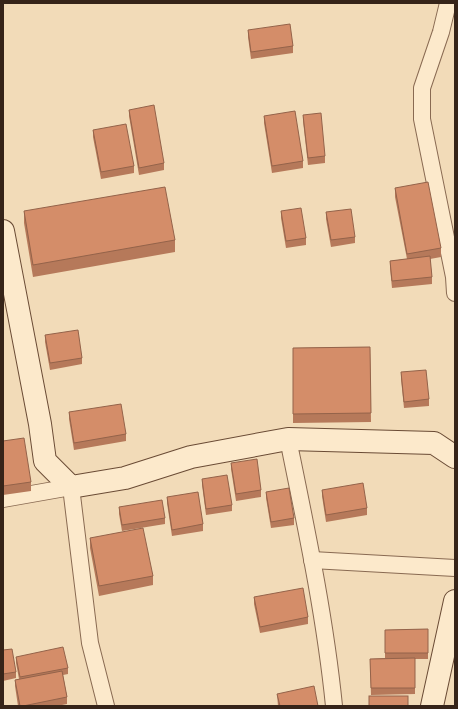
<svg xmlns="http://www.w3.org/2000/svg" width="458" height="709" font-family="'Zilla Slab',serif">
  <rect width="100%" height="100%" fill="#f2dbb8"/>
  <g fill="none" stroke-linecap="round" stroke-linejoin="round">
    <g stroke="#896a52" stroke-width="18">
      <g id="minor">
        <polyline points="448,3 441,32 422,88 422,119 454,277 455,293"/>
        <path d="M288,439C306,527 325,616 334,706"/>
        <polyline points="3,499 71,487 90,643 106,706"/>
        <polyline points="312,560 455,568"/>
      </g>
    </g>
    <g stroke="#6a4b35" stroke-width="24">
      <g id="secondary">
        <polyline points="3,231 40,424 45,461 71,487 125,478 191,457 288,439 434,443 455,457"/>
        <polyline points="432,706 455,601"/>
      </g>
    </g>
    <use href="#minor" stroke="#fce9cb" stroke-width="16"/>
    <use href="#secondary" stroke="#fce9cb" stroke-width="22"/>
  </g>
  <g fill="#b6795a">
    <polygon points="248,30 293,46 293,53 251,59 248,37"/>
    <polygon points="129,110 164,163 164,170 139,175 129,116"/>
    <polygon points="303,115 325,156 325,163 308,165 303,121"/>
    <polygon points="264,116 303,161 303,168 272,173 264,123"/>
    <polygon points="93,130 134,166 134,173 101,179 93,137"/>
    <polygon points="395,188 441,248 441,257 430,259 432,277 432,284 392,288 390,268 390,261 407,259 395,197"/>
    <polygon points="24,211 175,240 175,252 33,277 24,223"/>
    <polygon points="281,211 306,238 306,245 286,248 281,218"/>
    <polygon points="326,212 355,237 355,243 331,247 326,219"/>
    <polygon points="45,335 82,358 82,364 50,370 45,342"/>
    <polygon points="370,347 371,422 293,423 293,348"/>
    <polygon points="401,372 429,399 429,406 404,408 401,379"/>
    <polygon points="69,412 126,434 126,441 74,450 69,419"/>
    <polygon points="3,441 31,482 31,491 3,495"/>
    <polygon points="231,463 261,490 261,497 236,501 231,469"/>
    <polygon points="202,479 232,505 232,511 206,515 202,485"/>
    <polygon points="322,490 367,508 367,515 326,522 322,496"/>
    <polygon points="266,492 294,518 294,525 271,528 266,498"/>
    <polygon points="167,497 203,524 203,531 172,536 167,503"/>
    <polygon points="119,507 165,518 165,524 122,531 119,514"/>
    <polygon points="90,538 153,576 153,585 99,596 90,548"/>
    <polygon points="254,597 308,617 308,624 260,633 254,604"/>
    <polygon points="428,629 428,659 415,659 415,694 371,695 370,659 385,658 385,630"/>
    <polygon points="3,650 16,672 16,678 3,681"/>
    <polygon points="16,657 68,668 68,674 63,675 67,697 67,704 57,706 18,706 15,686 15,680 19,679 16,663"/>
    <polygon points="277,694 318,706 278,706"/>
  </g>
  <g fill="#d48d69" stroke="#94634a">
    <polygon points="290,24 293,46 251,52 248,30"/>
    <polygon points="154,105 164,163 139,168 129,110"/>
    <polygon points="295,111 303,161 272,166 264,116"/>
    <polygon points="321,113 325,156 308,158 303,115"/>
    <polygon points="126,124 134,166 101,172 93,130"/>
    <polygon points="428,182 441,248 407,254 395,188"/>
    <polygon points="165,187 175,240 33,265 24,211"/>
    <polygon points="301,208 306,238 286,241 281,211"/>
    <polygon points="351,209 355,237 331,240 326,212"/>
    <polygon points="430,256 432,277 392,281 390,261"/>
    <polygon points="78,330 82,358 50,363 45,335"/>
    <polygon points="370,347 371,413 293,414 293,348"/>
    <polygon points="426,370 429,399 404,402 401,372"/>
    <polygon points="121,404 126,434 74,443 69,412"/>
    <polygon points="24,438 31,482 3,486 3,441"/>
    <polygon points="257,459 261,490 236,494 231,463"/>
    <polygon points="227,475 232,505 206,509 202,479"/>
    <polygon points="363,483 367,508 326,515 322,490"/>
    <polygon points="289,488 294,518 271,522 266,492"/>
    <polygon points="198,492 203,524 172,530 167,497"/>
    <polygon points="162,500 165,518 122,525 119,507"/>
    <polygon points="143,528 153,576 99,586 90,538"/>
    <polygon points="303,588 308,617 260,627 254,597"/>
    <polygon points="428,629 428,653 385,653 385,630"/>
    <polygon points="63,647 68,668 20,677 16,657"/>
    <polygon points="12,649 16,672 3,674 3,650"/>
    <polygon points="415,658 415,688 371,688 370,659"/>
    <polygon points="62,671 67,697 23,706 20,706 15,680"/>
    <polygon points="314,686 318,706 280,706 277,694"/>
    <rect x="369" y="696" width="39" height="10"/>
  </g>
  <rect width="458" height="709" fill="none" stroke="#362419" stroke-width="8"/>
</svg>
